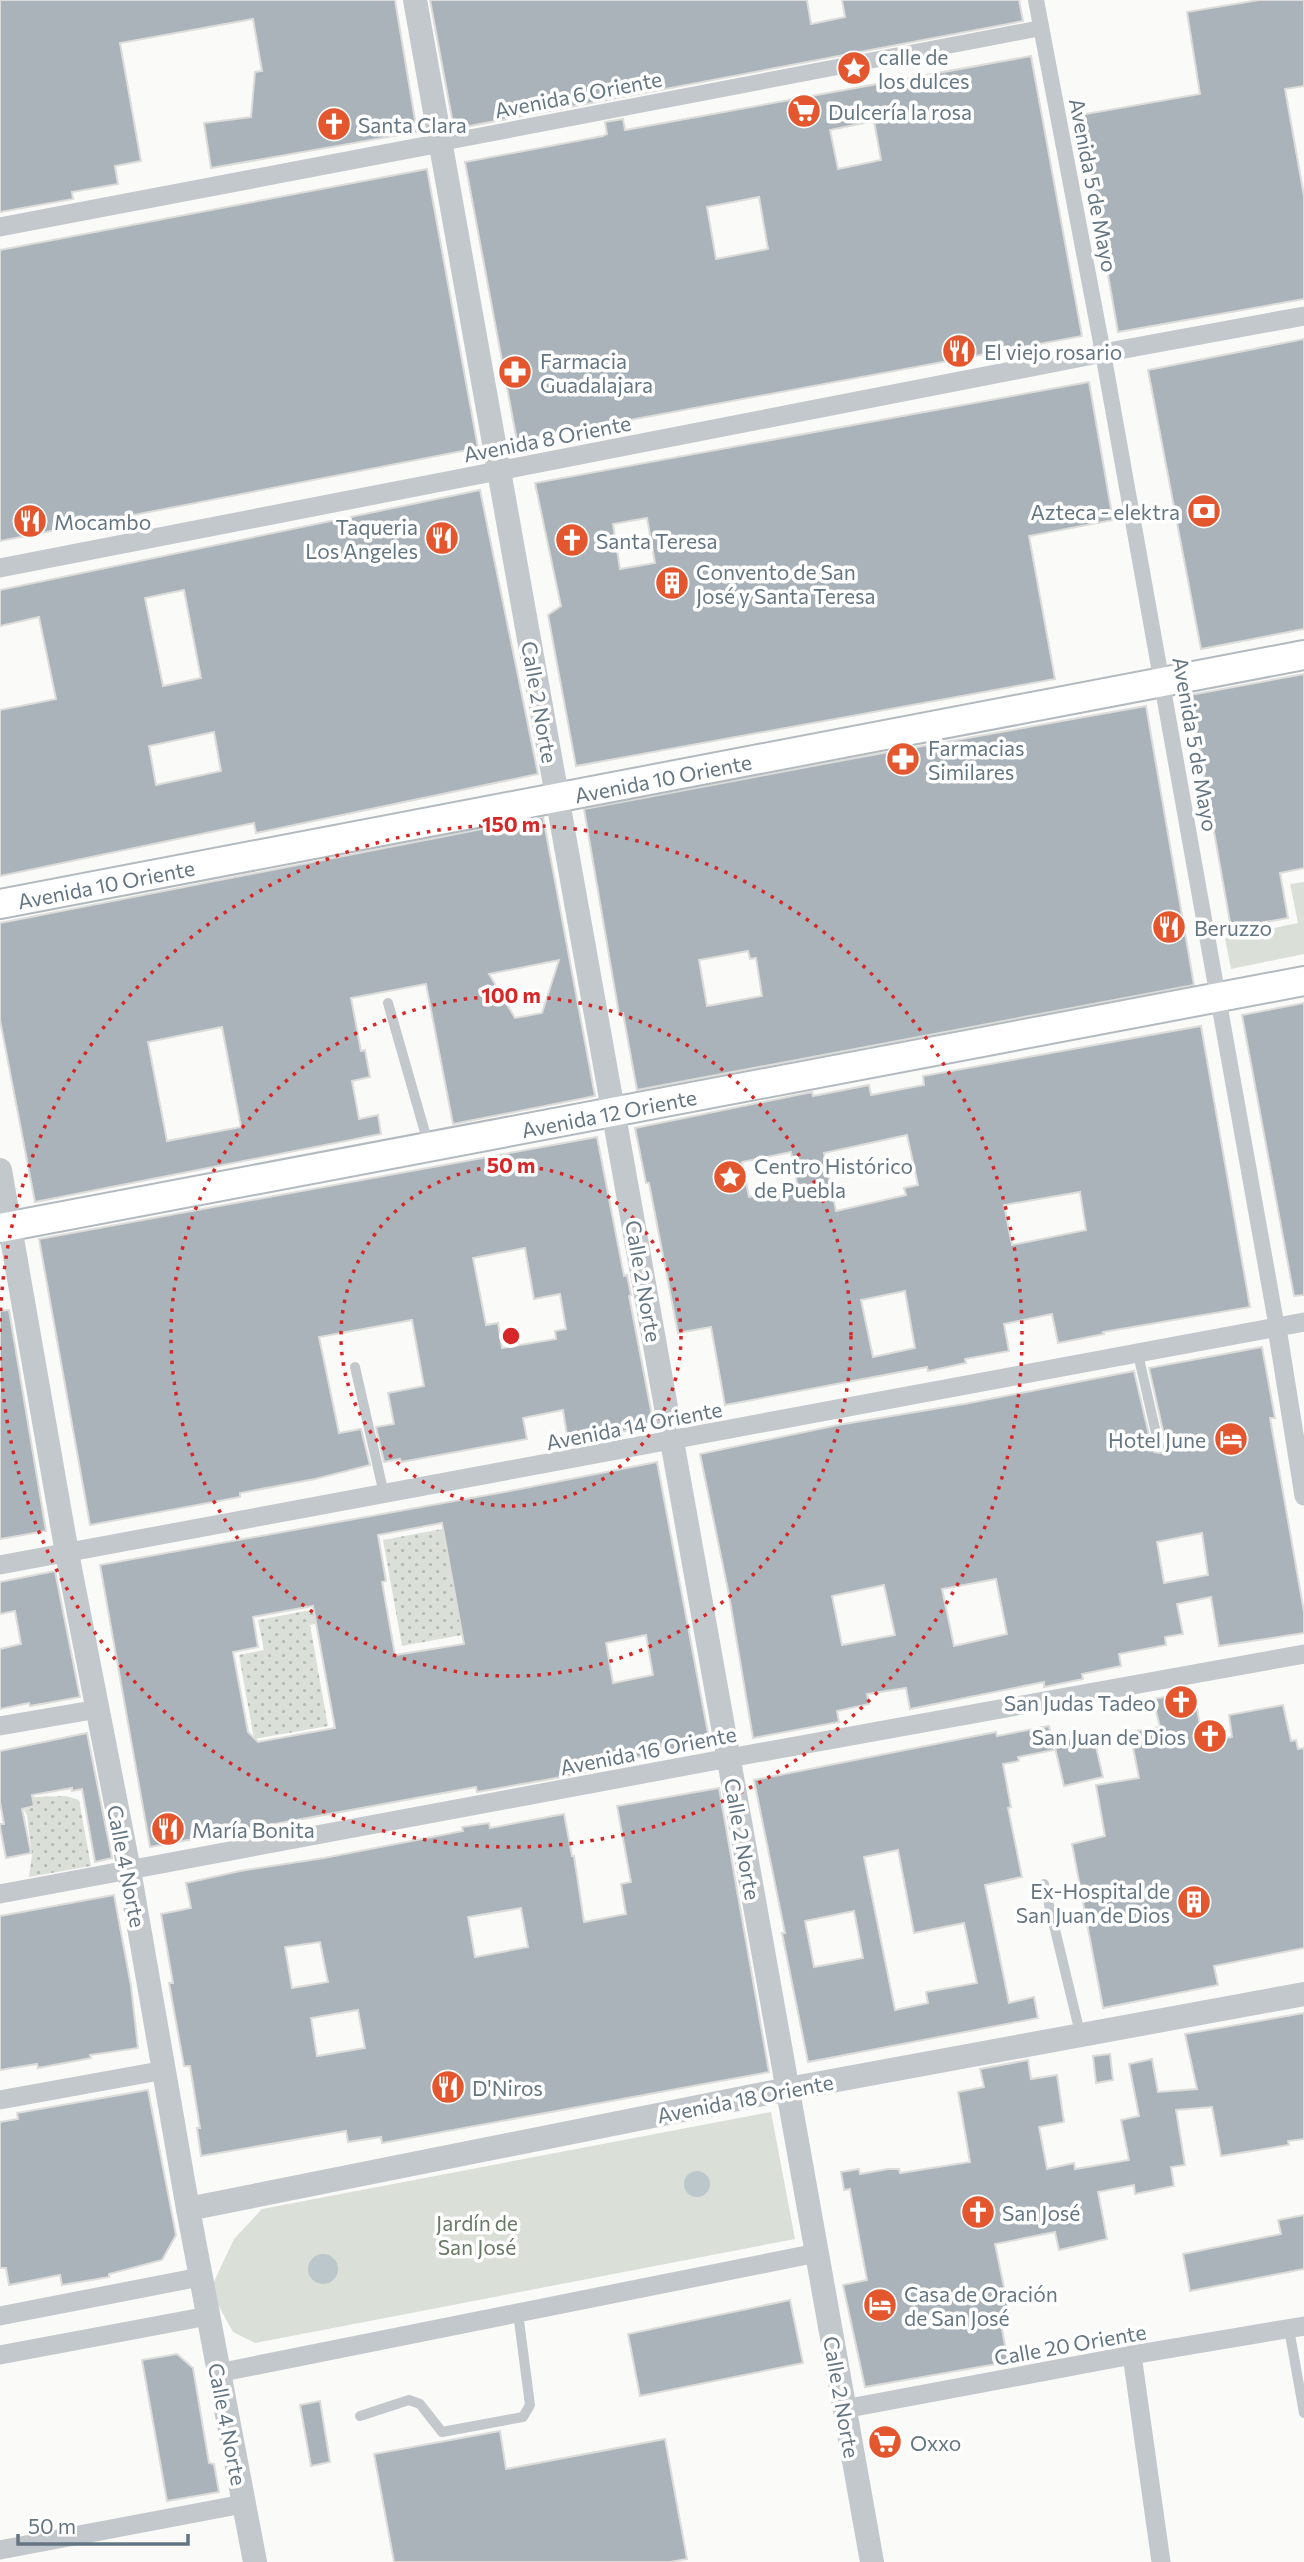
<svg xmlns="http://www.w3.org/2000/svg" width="1304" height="2562" font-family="Commissioner,sans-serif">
  <defs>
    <pattern id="grass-dots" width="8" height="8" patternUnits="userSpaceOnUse" patternTransform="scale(1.75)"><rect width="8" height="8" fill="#dadfd7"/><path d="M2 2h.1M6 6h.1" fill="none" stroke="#b4b9b4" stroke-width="1.8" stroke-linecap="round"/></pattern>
  </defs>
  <rect width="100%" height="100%" fill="#fafaf8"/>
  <g fill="url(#grass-dots)">
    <polygon points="442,1529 462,1635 402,1646 383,1540"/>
    <polygon points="322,1608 334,1620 310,1625 328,1726 254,1739 239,1655 264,1650 258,1620"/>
    <polygon points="66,1796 79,1800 91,1866 29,1877 32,1855 27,1815 24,1810 34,1807 33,1797"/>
  </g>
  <g fill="#dadfd7">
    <polygon points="1304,882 1304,954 1231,969 1225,938 1298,923 1290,884"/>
    <polygon points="771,2112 795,2239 255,2343 233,2332 210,2290 234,2239 262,2209"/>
  </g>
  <g fill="#bbc7cb">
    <circle cx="697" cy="2184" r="13"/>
    <circle cx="323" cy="2269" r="15"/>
  </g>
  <g fill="#aab3b9" stroke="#dcdcda" stroke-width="2" fill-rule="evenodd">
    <polygon points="0,0 395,0 417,132 211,168 204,123 251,117 255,72 262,71 253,19 120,43 141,161 115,166 118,184 72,192 73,199 0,212"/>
    <polygon points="430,0 807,0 811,24 845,17 842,0 1019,0 1023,21 454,129"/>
    <polygon points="1259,0 1304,0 1304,86 1285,89 1304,196 1304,299 1118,332 1080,115 1200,94 1187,12"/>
    <path d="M1031,56L1082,336L517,441L465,162L603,136L607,134L605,122L623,119L625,130ZM874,121L881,160L838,169L830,130ZM759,197L768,249L716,259L707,207Z"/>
    <polygon points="427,169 478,448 0,541 0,250"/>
    <polygon points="1304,339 1304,629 1201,649 1148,370"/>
    <path d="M1089,382L1113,520L1029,536L1055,679L576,766L548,615L561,606L535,483ZM647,518L655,563L620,569L613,524Z"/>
    <path d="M480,490L538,774L256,833L254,823L0,876V710L56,699L39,617L0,626V590ZM184,590L201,678L163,686L145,598ZM214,732L221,771L156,785L149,746Z"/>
    <polygon points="1304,674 1304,868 1280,873 1288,918 1231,928 1190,695"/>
    <path d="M1146,706L1194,985L637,1090L623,1013L619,1014L584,809L850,759ZM748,951L750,959L756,958L762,996L707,1006L699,960Z"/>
    <path d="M543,817L595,1096L453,1124L426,984L351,998L361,1051L365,1050L370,1077L352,1081L359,1119L378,1115L381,1134L35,1202L0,1020V923ZM559,960L542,1013L515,1018L489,974ZM222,1027L241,1127L167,1141L148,1042Z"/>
    <polygon points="1304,1003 1304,1295 1294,1296 1242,1015"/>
    <path d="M1201,1026L1250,1307L1103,1332L1104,1334L1058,1343L1052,1314L1004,1324L1009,1351L965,1359L966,1363L928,1371L927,1367L725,1405L711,1327L678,1333L649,1183H646L635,1128L812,1092L813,1096L869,1085L871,1095L924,1085L923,1076ZM907,1135L918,1185L904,1188L906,1195L836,1211L824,1153ZM791,1152L798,1188L749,1197L742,1162ZM1080,1192L1086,1230L1012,1245L1004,1205ZM905,1291L915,1348L873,1357L861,1300Z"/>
    <path d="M597,1137L624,1276L627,1275L631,1295L629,1296L654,1426L592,1437L591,1431L567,1435L563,1410L523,1418L527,1439L401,1462L400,1459L384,1462L376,1427L394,1424L388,1393L424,1386L412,1320L319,1337L339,1433L361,1429L370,1465L315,1479L240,1493V1497L90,1525L39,1239ZM525,1248L534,1299L560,1294L566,1329L555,1331L556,1339L502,1348L498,1323L486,1325L473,1258Z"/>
    <polygon points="9,1310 46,1531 0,1539 0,1311"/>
    <path d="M1262,1347L1275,1418H1270L1304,1612V1633L1219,1646L1211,1597L1177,1604L1183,1634L1165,1637L1166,1645L1119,1654L1121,1666L1082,1674L1083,1679L1044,1687V1682L910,1709L906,1688L867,1694L869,1704L837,1711L839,1722L753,1738L729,1595L700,1454L838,1425L964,1404L1134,1371L1152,1448L1154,1452L1160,1453L1165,1451L1166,1444L1149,1368ZM1202,1533L1208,1575L1164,1583L1157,1542ZM996,1579L1007,1634L954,1646L942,1589ZM884,1585L895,1635L842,1645L832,1596Z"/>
    <path d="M657,1462L710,1744L617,1761L618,1766L551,1779L477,1792L476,1787L150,1847L100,1565L515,1490ZM442,1523L464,1644L395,1655L382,1582L386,1581L378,1535ZM313,1606L335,1728L258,1742L248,1732L233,1652L258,1647L253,1617ZM646,1635L653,1675L613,1683L606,1643Z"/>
    <polygon points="55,1571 80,1697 30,1706 29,1703 0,1709 0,1649 21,1644 15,1611 0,1614 0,1582"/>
    <polygon points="1194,1692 1203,1742 1232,1737 1229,1715 1283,1705 1291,1741 1296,1740 1298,1749 1304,1748 1304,1948 1214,1966 1218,1985 1103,2008 1072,1844 1105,1836 1096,1785 1139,1778 1130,1732 1160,1727 1153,1699"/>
    <path d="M1049,1726L1054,1750L1018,1757L1019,1761L1003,1764L1011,1807L1008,1808L1022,1877L985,1885L1009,2003L1034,1997L1038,2018L808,2062L782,1933H785L754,1780L996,1732L997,1736ZM898,1850L914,1933L964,1923L977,1983L926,1992L928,2003L895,2010L864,1857ZM854,1911L863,1958L814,1967L805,1921Z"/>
    <polygon points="87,1733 112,1858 95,1862 82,1789 72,1791 72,1788 32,1795 34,1806 22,1809 31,1853 6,1858 0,1827 0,1824 4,1824 0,1802 0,1751"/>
    <polygon points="1093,1734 1103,1777 1064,1786 1054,1743"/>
    <path d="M719,1788L769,2072L382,2143L381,2137L348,2142L346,2131L201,2156L197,2128H200L190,2066H184L169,1983H173L161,1914L191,1908L186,1883L240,1871L324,1858L463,1831L462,1827L489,1823L490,1828L564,1814L572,1856H574L584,1922L626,1914L621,1884L631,1882L617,1806ZM521,1908L528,1947L475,1957L468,1917ZM320,1942L328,1982L292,1988L285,1947ZM358,2010L365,2048L317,2056L311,2018Z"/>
    <polygon points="114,1895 131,1986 138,2048 90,2055 91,2058 38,2068 37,2064 0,2070 0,1916"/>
    <polygon points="1304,2013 1304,2139 1288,2141 1289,2145 1221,2156 1212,2107 1176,2110 1185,2165 1171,2167 1174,2186 1135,2194 1134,2185 1098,2192 1107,2239 1059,2250 1055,2232 995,2244 1010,2316 1000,2318 1008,2362 865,2387 843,2285 867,2280 850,2189 844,2190 841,2172 859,2169 860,2174 888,2169 899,2169 900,2173 970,2162 958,2092 984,2087 980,2069 1028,2060 1031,2079 1057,2075 1064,2122 1039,2127 1047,2169 1074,2163 1075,2169 1129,2160 1121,2120 1139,2116 1129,2064 1152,2059 1158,2092 1197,2089 1185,2034"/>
    <polygon points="1110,2054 1113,2080 1096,2083 1093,2056"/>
    <polygon points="148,2090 176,2235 162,2260 109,2274 109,2277 62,2285 60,2275 9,2285 6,2268 0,2268 0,2122 18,2119 17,2113"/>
    <polygon points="1304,2215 1304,2269 1190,2291 1183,2254 1281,2234 1278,2220"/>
    <polygon points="790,2300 803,2363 640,2396 628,2334"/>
    <polygon points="177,2354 193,2368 209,2463 214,2464 219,2492 167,2501 142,2360"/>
    <polygon points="320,2401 330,2462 311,2466 300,2405"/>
    <polygon points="500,2431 506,2469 665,2439 687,2559 670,2562 394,2562 374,2454"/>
  </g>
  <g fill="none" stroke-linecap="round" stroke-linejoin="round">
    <g stroke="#b3babf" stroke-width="32">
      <g id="secondary">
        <polyline points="0,904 1304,655"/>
        <polyline points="0,1228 1304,981"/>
      </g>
    </g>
    <g stroke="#c3c8cc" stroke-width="10">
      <polyline points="388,1003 428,1143"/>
      <polyline points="1138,1354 1159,1446"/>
      <polyline points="355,1367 384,1494"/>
      <polyline points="1044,1884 1080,2033"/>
      <polyline points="1289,2329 1304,2413"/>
      <polyline points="360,2416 409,2400 420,2404 442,2432 523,2417 530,2405 518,2313"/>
    </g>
    <g stroke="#c3c8cc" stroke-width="16">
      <polyline points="1036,0 1103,353 1277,1328"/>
      <polyline points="441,143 1041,28"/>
    </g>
    <g stroke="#c3c8cc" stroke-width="19">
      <polyline points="0,227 441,143"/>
      <polyline points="0,568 1103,353 1304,316"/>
      <polyline points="1277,1328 1304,1496"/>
      <polyline points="0,1565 1304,1322"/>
      <polyline points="0,1726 98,1709"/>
      <polyline points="0,1894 729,1758 1304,1654"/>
      <polyline points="0,2100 165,2070"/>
      <polyline points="0,2316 200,2277"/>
      <polyline points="0,2355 208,2316"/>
      <polyline points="1132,2355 1161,2562"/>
      <polyline points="218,2373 817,2253"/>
      <polyline points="844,2409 1132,2355 1304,2326"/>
      <polyline points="0,2550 243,2504"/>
    </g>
    <g stroke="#c3c8cc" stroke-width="24">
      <polyline points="415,0 872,2562"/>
      <polyline points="0,1170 67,1553 129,1870 188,2209 255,2562"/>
      <polyline points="188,2209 788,2089 1304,1994"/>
    </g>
    <use href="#secondary" stroke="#fff" stroke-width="28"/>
  </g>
  <g fill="none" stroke="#d62828" stroke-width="3.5" stroke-dasharray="3.5 7">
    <circle cx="511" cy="1336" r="170"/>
    <circle cx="511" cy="1336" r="340"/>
    <path d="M0 1332A511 511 0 1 1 0 1340"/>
  </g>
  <defs>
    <g id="sight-disc" transform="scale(1.75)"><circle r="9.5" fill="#e4572e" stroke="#fff"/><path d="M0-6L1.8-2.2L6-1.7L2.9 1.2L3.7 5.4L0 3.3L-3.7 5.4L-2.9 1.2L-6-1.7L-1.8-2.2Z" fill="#fff"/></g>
    <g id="supermarket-disc" transform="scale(1.75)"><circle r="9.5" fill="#e4572e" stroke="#fff"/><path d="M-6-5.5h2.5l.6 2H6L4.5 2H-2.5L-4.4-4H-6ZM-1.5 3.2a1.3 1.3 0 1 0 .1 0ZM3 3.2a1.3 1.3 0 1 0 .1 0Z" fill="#fff"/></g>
    <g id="church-disc" transform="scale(1.75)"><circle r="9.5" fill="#e4572e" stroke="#fff"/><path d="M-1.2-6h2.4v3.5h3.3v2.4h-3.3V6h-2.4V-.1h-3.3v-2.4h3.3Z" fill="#fff"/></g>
    <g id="restaurant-disc" transform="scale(1.75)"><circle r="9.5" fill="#e4572e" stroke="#fff"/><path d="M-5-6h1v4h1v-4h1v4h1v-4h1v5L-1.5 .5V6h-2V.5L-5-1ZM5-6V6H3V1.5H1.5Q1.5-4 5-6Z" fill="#fff"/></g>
    <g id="pharmacy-disc" transform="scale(1.75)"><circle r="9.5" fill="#e4572e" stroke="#fff"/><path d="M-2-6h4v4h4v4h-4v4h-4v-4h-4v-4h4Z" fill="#fff"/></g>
    <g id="bank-disc" transform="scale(1.75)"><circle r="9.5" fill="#e4572e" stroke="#fff"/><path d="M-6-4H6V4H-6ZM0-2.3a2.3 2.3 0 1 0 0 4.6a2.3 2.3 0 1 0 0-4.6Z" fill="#fff"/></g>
    <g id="building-disc" transform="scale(1.75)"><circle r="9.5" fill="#e4572e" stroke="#fff"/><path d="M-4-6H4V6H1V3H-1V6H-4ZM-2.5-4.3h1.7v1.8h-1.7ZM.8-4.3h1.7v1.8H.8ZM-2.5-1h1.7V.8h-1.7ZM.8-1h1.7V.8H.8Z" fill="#fff"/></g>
    <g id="hotel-disc" transform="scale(1.75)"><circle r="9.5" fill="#e4572e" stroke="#fff"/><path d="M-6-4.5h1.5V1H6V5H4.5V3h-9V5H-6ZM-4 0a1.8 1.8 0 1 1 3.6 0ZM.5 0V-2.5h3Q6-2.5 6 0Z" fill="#fff"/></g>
  </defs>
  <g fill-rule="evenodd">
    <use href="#sight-disc" x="854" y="68"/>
    <use href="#supermarket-disc" x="804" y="111"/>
    <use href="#church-disc" x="334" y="124"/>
    <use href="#restaurant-disc" x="959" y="351"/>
    <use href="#pharmacy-disc" x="515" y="372"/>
    <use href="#bank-disc" x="1204" y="511"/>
    <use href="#restaurant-disc" x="30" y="521"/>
    <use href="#restaurant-disc" x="442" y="538"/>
    <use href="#church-disc" x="572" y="540"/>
    <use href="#building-disc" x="672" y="583"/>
    <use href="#pharmacy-disc" x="903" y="759"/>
    <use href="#restaurant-disc" x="1169" y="927"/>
    <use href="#sight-disc" x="730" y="1177"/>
    <use href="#hotel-disc" x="1231" y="1439"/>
    <use href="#church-disc" x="1181" y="1702"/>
    <use href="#church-disc" x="1210" y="1736"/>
    <use href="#restaurant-disc" x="168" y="1829"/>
    <use href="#building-disc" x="1194" y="1902"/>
    <use href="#restaurant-disc" x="448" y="2087"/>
    <use href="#church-disc" x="978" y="2212"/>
    <use href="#hotel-disc" x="880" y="2305"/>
    <use href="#supermarket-disc" x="885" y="2442"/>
  </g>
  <g text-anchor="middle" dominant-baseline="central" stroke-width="7" stroke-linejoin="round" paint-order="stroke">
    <g font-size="21" fill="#657683" stroke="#fff" text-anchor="start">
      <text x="878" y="56">calle de<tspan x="878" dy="24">los dulces</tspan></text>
      <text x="828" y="111">Dulcería la rosa</text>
      <text x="358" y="124">Santa Clara</text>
      <text x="984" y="351">El viejo rosario</text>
      <text x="540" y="360">Farmacia<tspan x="540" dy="24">Guadalajara</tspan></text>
      <text x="1180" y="511" text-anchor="end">Azteca - elektra</text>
      <text x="54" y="521">Mocambo</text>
      <text x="418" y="526" text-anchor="end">Taqueria<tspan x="418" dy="24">Los Angeles</tspan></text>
      <text x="596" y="540">Santa Teresa</text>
      <text x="696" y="571">Convento de San<tspan x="696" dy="24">José y Santa Teresa</tspan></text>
      <text x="928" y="747">Farmacias<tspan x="928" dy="24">Similares</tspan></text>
      <text x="1194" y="927">Beruzzo</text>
      <text x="754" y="1165">Centro Histórico<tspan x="754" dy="24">de Puebla</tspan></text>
      <text x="1206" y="1439" text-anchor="end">Hotel June</text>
      <text x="1156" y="1702" text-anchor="end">San Judas Tadeo</text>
      <text x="1186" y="1736" text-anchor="end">San Juan de Dios</text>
      <text x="192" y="1829">María Bonita</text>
      <text x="1170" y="1890" text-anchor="end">Ex-Hospital de<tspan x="1170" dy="24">San Juan de Dios</tspan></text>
      <text x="472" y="2087">D'Niros</text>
      <text x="1002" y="2212">San José</text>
      <text x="904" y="2293">Casa de Oración<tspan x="904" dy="24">de San José</tspan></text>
      <text x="910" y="2442">Oxxo</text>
    </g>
    <g font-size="21" fill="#657683" stroke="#fff">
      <text transform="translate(578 94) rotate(-11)">Avenida 6 Oriente</text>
      <text transform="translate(1094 185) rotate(79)">Avenida 5 de Mayo</text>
      <text transform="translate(547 438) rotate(-11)">Avenida 8 Oriente</text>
      <text transform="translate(540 702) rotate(80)">Calle 2 Norte</text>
      <text transform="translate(1196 744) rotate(80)">Avenida 5 de Mayo</text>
      <text transform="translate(663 778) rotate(-11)">Avenida 10 Oriente</text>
      <text transform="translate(106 884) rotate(-11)">Avenida 10 Oriente</text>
      <text transform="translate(609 1113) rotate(-11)">Avenida 12 Oriente</text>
      <text transform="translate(644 1281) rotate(80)">Calle 2 Norte</text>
      <text transform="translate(634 1425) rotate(-11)">Avenida 14 Oriente</text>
      <text transform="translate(648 1750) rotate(-11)">Avenida 16 Oriente</text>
      <text transform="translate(743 1839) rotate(80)">Calle 2 Norte</text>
      <text transform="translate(127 1866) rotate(79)">Calle 4 Norte</text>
      <text transform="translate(745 2098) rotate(-11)">Avenida 18 Oriente</text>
      <text transform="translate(1070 2344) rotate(-10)">Calle 20 Oriente</text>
      <text transform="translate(842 2397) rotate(80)">Calle 2 Norte</text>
      <text transform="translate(228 2424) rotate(79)">Calle 4 Norte</text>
    </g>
    <g font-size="21" fill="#687a64" stroke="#fff">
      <text x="477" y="2222">Jardín de<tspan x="477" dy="24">San José</tspan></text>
    </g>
  </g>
  <circle cx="511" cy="1336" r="10" fill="#d62828" stroke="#fff" stroke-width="3.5"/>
  <g font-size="21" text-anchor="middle" font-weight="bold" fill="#d62828" stroke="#fff" stroke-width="7" stroke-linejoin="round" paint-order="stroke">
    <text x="511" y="832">150 m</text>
    <text x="511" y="1003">100 m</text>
    <text x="511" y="1173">50 m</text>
  </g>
  <path d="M18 2534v10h170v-10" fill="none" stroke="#657683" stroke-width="3.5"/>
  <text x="28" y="2534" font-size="21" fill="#657683" stroke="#ffffff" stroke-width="5" paint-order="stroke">50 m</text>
</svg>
